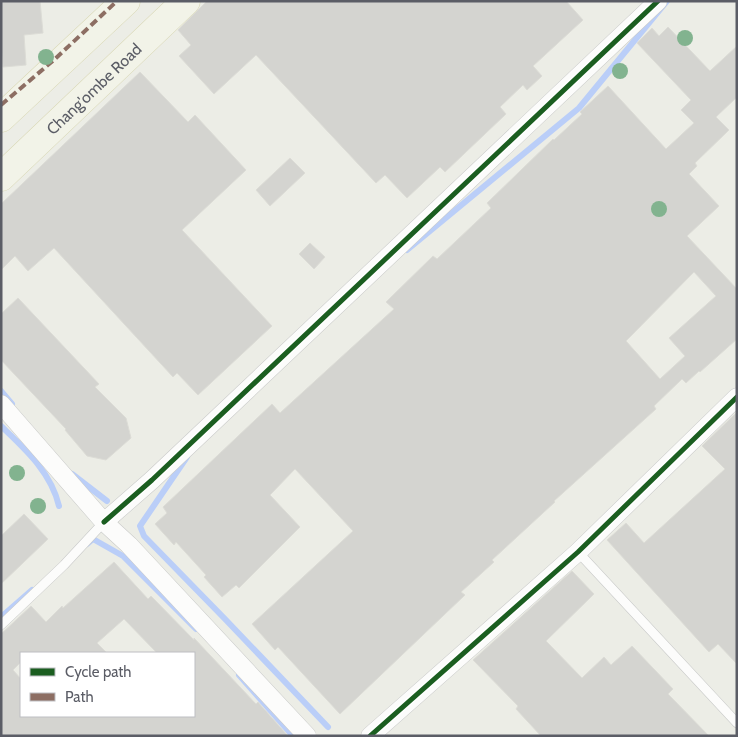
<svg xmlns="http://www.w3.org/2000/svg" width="738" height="737" font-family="Cabin,sans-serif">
  <rect width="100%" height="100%" fill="#ecede6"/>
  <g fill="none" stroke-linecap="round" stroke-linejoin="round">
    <g stroke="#bacef8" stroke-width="6">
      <polyline points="407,250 579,108 667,1"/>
      <polyline points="1,391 12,404"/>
      <path d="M1,426C25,449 51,472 59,506"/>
      <polyline points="187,457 140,526 144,536 225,619 328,727"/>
      <polyline points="72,474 107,501"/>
      <polyline points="87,544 93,539 123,556 196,629"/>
      <polyline points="1,617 32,590"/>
      <polyline points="239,675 293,736"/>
    </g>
  </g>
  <g fill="#d4d4d0" stroke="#dcdcd6" fill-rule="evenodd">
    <polygon points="1,1 40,1 43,33 24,35 26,65 3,67 1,44"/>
    <polygon points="207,1 566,1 583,20 533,66 542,76 527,90 523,85 500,107 506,114 445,172 440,167 407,198 385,175 376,183 256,55 214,94 179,56 191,45 178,30"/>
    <path d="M668,27L710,71L737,46V97L716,117L729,130L695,163L697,166L689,174L719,206L687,236L737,289V339L700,372L699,371L686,383L682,379L654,406L656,409L554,501L555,502L492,560L494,562L461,592L465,595L340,714L278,647L275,650L252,624L353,531L295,469L270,495L300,527L239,588L236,585L222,597L204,577L206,575L176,542L174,545L155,524L167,513L163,507L272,404L280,413L394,309L386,302L433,256L437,259L491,208L487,203L553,139L554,140L582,114L580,112L608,86L666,149L694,123L681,110L691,100L637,43L652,28L659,36ZM694,272L716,296L669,338L685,356L660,379L626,341Z"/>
    <polygon points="140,72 188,122 195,115 246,170 182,230 272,326 198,395 177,373 173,377 54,248 28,271 15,256 1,270 1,204"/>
    <polygon points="290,158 305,173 270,206 256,190"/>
    <polygon points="310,243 325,257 314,269 299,254"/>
    <polygon points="18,298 99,384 95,387 126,418 131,438 106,460 87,456 65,430 66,429 1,360 1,314"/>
    <polygon points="737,412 737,664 718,644 709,652 607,540 626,523 644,543 725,469 702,446"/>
    <polygon points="24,514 48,539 1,584 1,536"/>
    <path d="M114,562L148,599L151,596L194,640V638L256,704L258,702L288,736H1V634L31,606L46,622L62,606L63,608ZM124,619L157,653H194V716H21V679L13,670L21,662V653H107L97,643Z"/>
    <polygon points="572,571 594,594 546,641 582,678 604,657 611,665 632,646 673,689 668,694 709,736 541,736 516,709 518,706 473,660"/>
  </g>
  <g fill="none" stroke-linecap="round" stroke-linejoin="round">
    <g stroke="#c9cac9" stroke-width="10">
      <g id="lane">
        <polyline points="578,552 737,723"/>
        <polyline points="1,625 64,565 104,522"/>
      </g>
    </g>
    <g stroke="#c9cac9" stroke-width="19">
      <g id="street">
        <polyline points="1,404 104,522 129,545 307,736"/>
        <polyline points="104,522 152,480 658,1"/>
        <polyline points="370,736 578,552 737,397"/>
      </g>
    </g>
    <g stroke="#d7d6b2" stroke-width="29">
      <g id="primary">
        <polyline points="1,118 126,1"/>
        <path id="s1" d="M1,177L186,1"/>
      </g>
    </g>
    <use href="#lane" stroke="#fcfcfb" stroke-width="9"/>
    <use href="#street" stroke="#fcfcfb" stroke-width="18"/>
    <use href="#primary" stroke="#f2f3e8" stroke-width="28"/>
    <polyline stroke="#8d6e63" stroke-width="4" stroke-dasharray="8 4" stroke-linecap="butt" points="1,105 55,59 117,1"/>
    <g stroke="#fff" stroke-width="8">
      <g id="cycleway">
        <polyline points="104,522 152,480 658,1"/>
        <polyline points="370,736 578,552 737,397"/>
      </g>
    </g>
    <use href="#cycleway" stroke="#1b5e20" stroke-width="5"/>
  </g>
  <g fill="#82b38f">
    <circle cx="685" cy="38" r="8"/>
    <circle cx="46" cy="57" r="8"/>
    <circle cx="620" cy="71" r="8"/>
    <circle cx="659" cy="209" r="8"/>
    <circle cx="17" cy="473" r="8"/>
    <circle cx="38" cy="506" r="8"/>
  </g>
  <g text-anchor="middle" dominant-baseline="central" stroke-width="4.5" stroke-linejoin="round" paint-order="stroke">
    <g font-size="16" fill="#5b5d66" stroke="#fff">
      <text stroke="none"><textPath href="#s1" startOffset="128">Chang'ombe Road</textPath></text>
    </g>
  </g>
  <rect width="738" height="737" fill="none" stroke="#5b5d66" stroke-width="5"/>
  <rect x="20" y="652" width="175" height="65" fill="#ffffff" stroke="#bdbec2"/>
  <rect x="30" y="668" width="25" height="8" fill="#1b5e20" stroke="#bdbec2"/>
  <text x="65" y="677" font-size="15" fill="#5b5d66">Cycle path</text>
  <rect x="30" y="693" width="25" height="8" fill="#8d6e63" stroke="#bdbec2"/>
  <text x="65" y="702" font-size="15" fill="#5b5d66">Path</text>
</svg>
